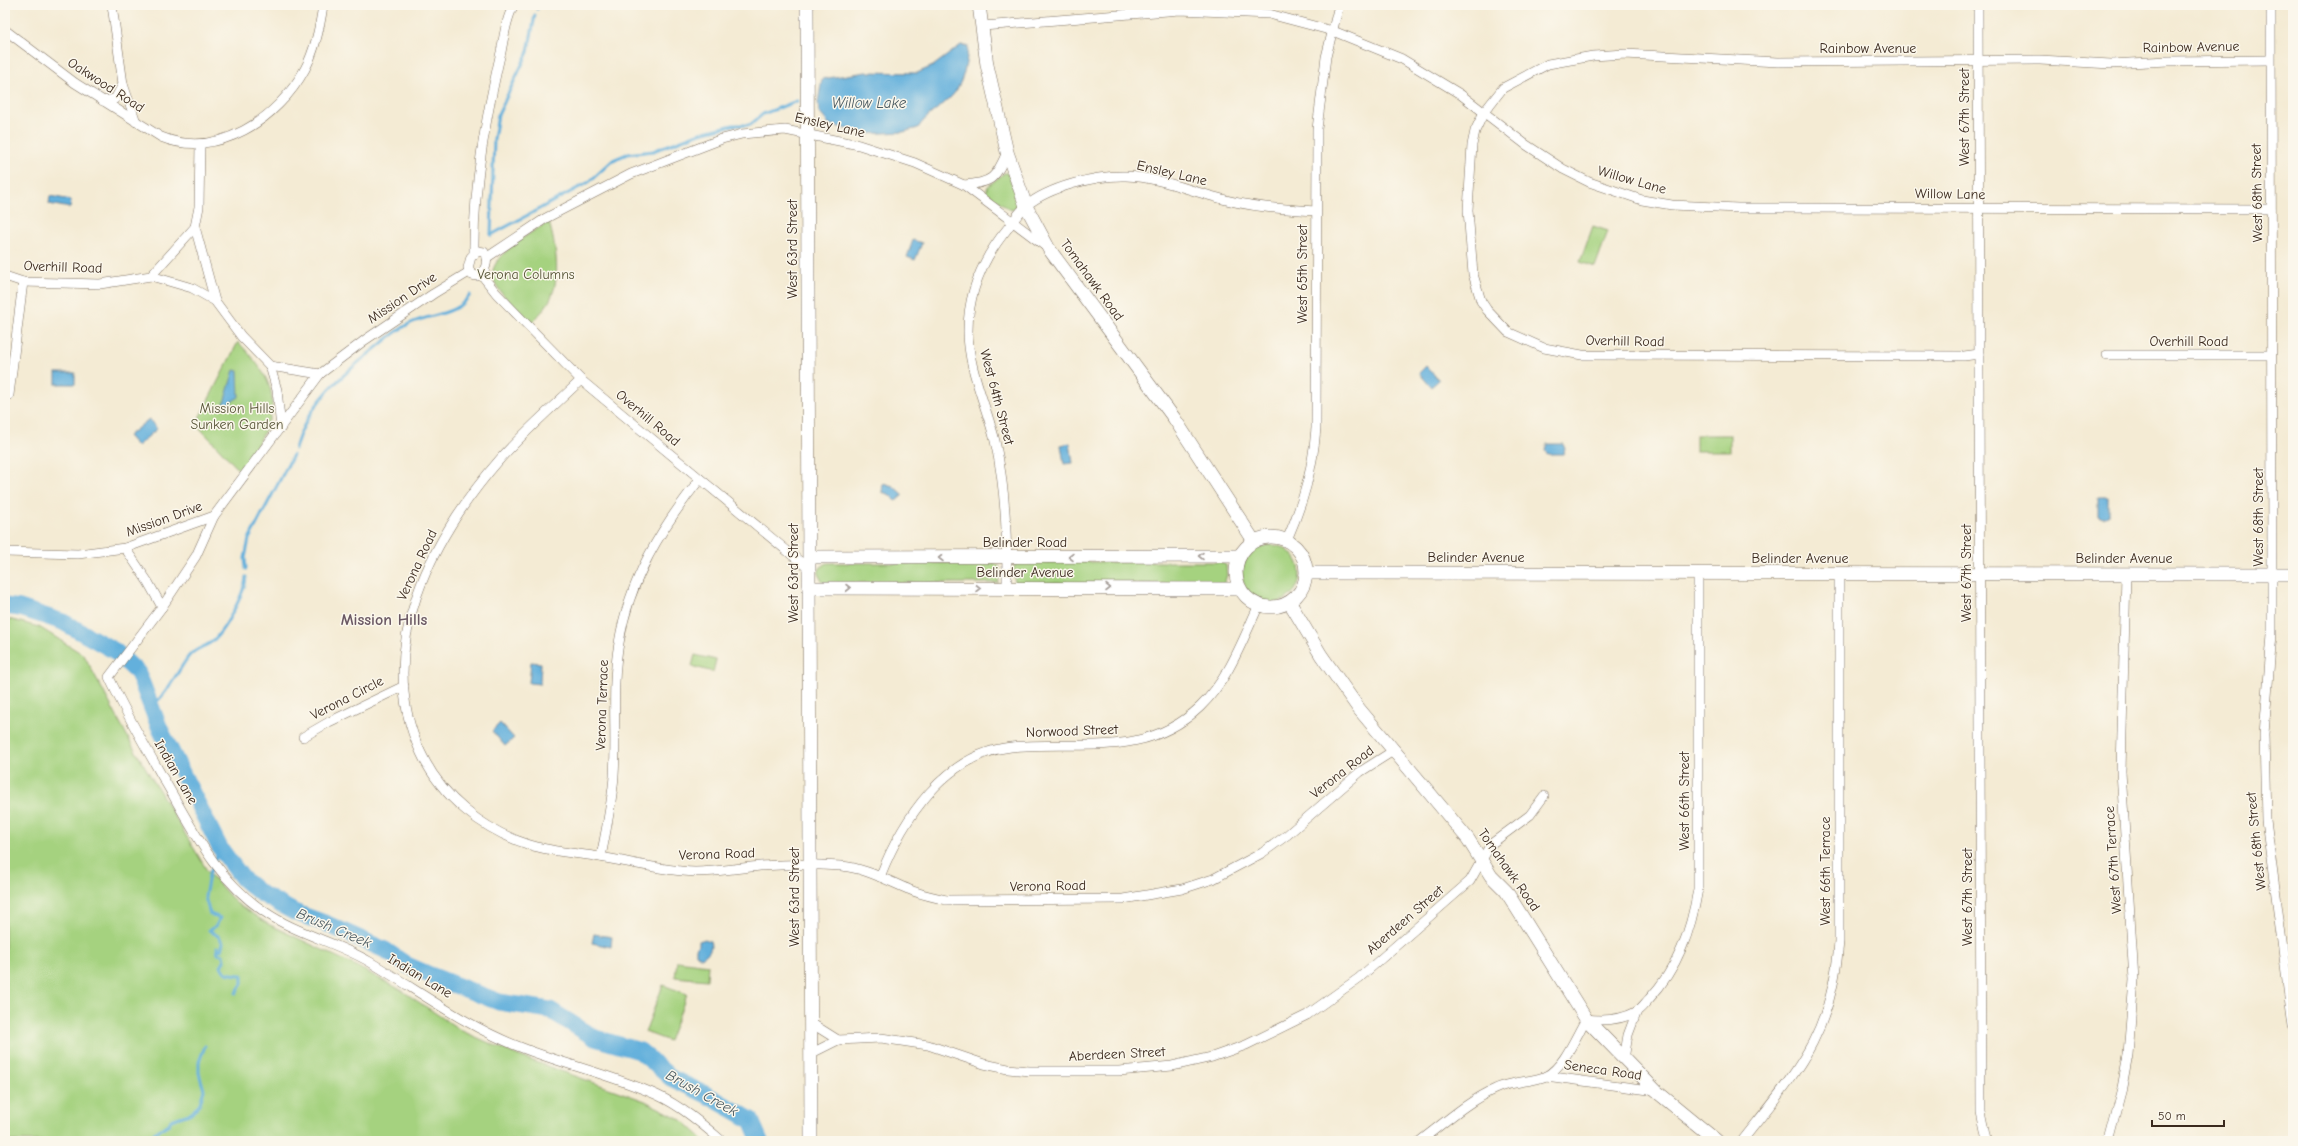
<svg xmlns="http://www.w3.org/2000/svg" width="2298" height="1146" font-family="'Comic Neue',sans-serif">
  <rect width="100%" height="100%" fill="#fbf7ec"/>
  <filter id="ink" filterUnits="userSpaceOnUse"><feTurbulence type="fractalNoise" baseFrequency=".025" numOctaves="2"/><feDisplacementMap in="SourceGraphic" scale="8" xChannelSelector="R" yChannelSelector="G"/><feConvolveMatrix kernelMatrix="1 2 1 2 8 2 1 2 1" color-interpolation-filters="sRGB"/></filter>
  <filter id="wash" filterUnits="userSpaceOnUse"><feTurbulence type="fractalNoise" baseFrequency=".012" numOctaves="4" result="noise"/><feDisplacementMap in="SourceGraphic" scale="16" xChannelSelector="R" yChannelSelector="G"/><feGaussianBlur stdDeviation="0.9" result="paint"/><feColorMatrix in="noise" values="0 0 0 0 0 0 0 0 0 0 0 0 0 0 0 0 0 1.4 0 .05"/><feComposite in="paint" operator="in"/></filter>
  <g filter="url(#wash)">
    <rect width="100%" height="100%" fill="#f4ebd4"/>
    <g fill="#a5d27f" stroke="#707e4e">
      <polygon points="1004,173 1008,173 1019,203 1013,210 1009,209 986,192 988,186"/>
      <path d="M549,222C556,247 563,283 546,306C542,312 537,317 532,323C521,312 498,294 493,278C487,257 533,231 549,222Z"/>
      <polygon points="1593,226 1608,231 1595,267 1580,262"/>
      <path d="M238,342C289,394 277,416 240,471L196,424Z"/>
      <rect x="1696" y="435" width="34" height="16"/>
      <circle cx="1271" cy="574" r="29"/>
      <polygon points="1020,562 1220,562 1226,565 1227,575 1224,584 1015,583 1013,570 1015,564"/>
      <polygon points="827,563 994,563 999,566 1000,573 998,583 823,583 818,574 820,568"/>
      <polygon points="5,618 39,627 84,655 132,745 208,872 236,903 268,924 352,964 401,990 462,1031 519,1056 645,1101 682,1120 705,1141 5,1141"/>
      <polygon points="695,655 716,660 713,672 692,666"/>
      <polygon points="677,961 708,965 707,980 675,977"/>
      <polygon points="663,985 687,994 669,1041 645,1032"/>
    </g>
    <g fill="#63b0dc" stroke="#4f6d7d">
      <path d="M961,45L968,46C967,63 963,86 950,98C939,109 927,114 918,128L903,132L864,134L829,124L819,112L818,102L822,79L866,72L917,73L933,66Z"/>
      <polygon points="50,196 71,200 70,208 49,204"/>
      <polygon points="913,240 922,243 915,260 907,257"/>
      <polygon points="1426,366 1439,380 1431,387 1419,373"/>
      <polygon points="234,370 238,371 239,397 226,405 224,403"/>
      <rect x="56" y="373" width="19" height="11"/>
      <polygon points="149,419 157,429 137,446 128,436"/>
      <polygon points="1070,443 1073,463 1064,464 1061,445"/>
      <polygon points="1547,444 1563,444 1565,449 1563,454 1547,454 1545,449"/>
      <polygon points="883,483 893,486 903,495 896,501 890,495 882,492"/>
      <polygon points="2098,497 2108,497 2108,516 2103,518 2098,516"/>
      <polygon points="531,662 541,663 540,684 529,683"/>
      <polygon points="500,723 514,738 505,746 492,731"/>
      <polygon points="594,934 612,937 611,947 592,943"/>
      <path d="M705,939L710,941C713,949 708,954 701,958L696,954V948L699,945V941Z"/>
    </g>
    <g fill="none" stroke-linecap="round" stroke-linejoin="round">
      <g stroke="#63b0dc" stroke-width="3">
        <polyline points="537,9 538,5"/>
        <polyline points="491,235 589,182 613,160 627,154 653,151 700,133 733,125 750,125 763,114 797,101"/>
        <polyline points="491,235 494,139 498,115 528,52 535,15"/>
        <path d="M295,449C307,404 341,376 376,348C387,339 398,329 411,323C431,314 457,315 470,295"/>
        <polyline points="246,569 245,558 249,539 293,455"/>
        <path d="M151,705C163,702 180,667 189,656C195,649 202,648 210,643C223,634 245,593 246,577"/>
        <path d="M220,848L209,875L205,897L210,914L220,918L216,926L209,930L218,936L223,943L221,950L217,947L218,954L223,955L224,961L221,966C225,976 233,974 242,975V984L236,993"/>
        <polyline points="155,1141 154,1133 169,1124 171,1120 192,1113 200,1103 204,1090 199,1073 199,1062 205,1046"/>
      </g>
      <polyline stroke="#63b0dc" stroke-width="17" points="5,606 20,608 63,622 115,651 138,673 160,729 220,848 243,879 260,893 294,912 327,924 385,950 407,965 430,975 499,1002 550,1010 595,1038 640,1051 671,1078 707,1095 751,1120 760,1141"/>
    </g>
  </g>
  <g filter="url(#ink)">
    <g fill="none" stroke-linecap="round" stroke-linejoin="round">
      <g stroke="#7c6e5e" stroke-width="10">
        <g id="street">
          <polyline points="112,5 123,84 136,122"/>
          <polyline points="1978,5 1981,1112 1987,1141"/>
          <polyline points="2271,5 2272,580 2272,634 2264,734 2266,820 2293,1026"/>
          <polyline points="983,26 1180,10 1269,14 1333,31 1402,59 1460,94 1525,144 1563,169 1589,182 1642,200 1672,205 1738,208 2271,209"/>
          <path d="M5,30L75,83L161,137C217,160 278,119 305,69C315,50 320,27 323,5"/>
          <polyline points="103,101 115,99 123,84"/>
          <polyline points="200,144 199,207 195,227 215,301 241,336 270,366 320,374"/>
          <path d="M964,185C992,183 996,178 1007,152"/>
          <path d="M478,251L484,252C489,260 486,273 477,276L472,275L468,268L471,257Z"/>
          <path d="M474,253C473,186 486,117 501,52C504,37 506,18 514,5"/>
          <polyline points="486,258 546,218 631,174 722,139 742,134 785,130 859,145 915,163 964,185 1045,246"/>
          <polyline points="481,274 496,293 581,380 809,569"/>
          <polyline points="5,276 23,282 100,284 151,276 195,227"/>
          <polyline points="151,276 192,288 215,301"/>
          <polyline points="1979,354 1964,356 1582,355 1544,348 1508,332 1487,310 1481,301 1473,274 1468,210 1472,145 1475,131 1484,112 1503,88 1548,64 1593,56 1625,54 1778,62 2040,60 2111,64 2168,61 2270,60"/>
          <polyline points="2107,355 2271,355"/>
          <polyline points="270,366 277,390 281,428"/>
          <path d="M581,380C554,406 526,430 501,458C432,537 372,649 421,753C442,798 483,830 530,845C552,852 577,853 600,857C631,862 662,871 695,872C717,872 738,868 760,866C787,864 815,864 841,866C865,868 886,880 908,889C921,895 934,897 947,900L1123,899L1182,889L1213,879L1262,853L1287,835L1360,772L1393,751"/>
          <polyline points="5,397 9,395 23,282"/>
          <path d="M214,516L196,556L162,607L109,677C126,714 146,748 166,783C195,833 216,879 265,912C297,934 336,942 370,962C419,991 467,1027 520,1047C565,1065 613,1075 657,1095C681,1106 702,1124 722,1141"/>
          <path d="M1287,540C1303,503 1313,469 1316,428L1317,129L1326,57L1339,5"/>
          <polyline points="125,548 148,582 162,607"/>
          <polyline points="5,552 78,554 125,548 214,516 320,374 365,340 433,294 469,272"/>
          <path d="M1007,588C1007,538 1006,489 995,441C986,404 968,369 968,331C968,291 983,258 1008,228C1013,221 1019,212 1026,206C1049,187 1096,175 1126,176C1157,177 1185,189 1215,197C1248,207 1282,209 1316,211"/>
          <polyline points="303,737 329,722 404,686"/>
          <path d="M601,857C606,830 612,803 614,776C617,731 611,687 619,643C629,580 661,528 700,479"/>
          <path d="M880,877C902,820 945,754 1011,747C1079,740 1144,760 1200,707C1229,679 1242,641 1259,605"/>
          <polyline points="811,1023 838,1040"/>
          <polyline points="812,1053 838,1040 881,1038 928,1045 984,1064 1008,1069 1029,1071 1119,1071 1172,1066 1212,1057 1246,1045 1307,1015 1359,978 1470,881 1491,844 1530,815 1544,796"/>
          <polyline points="1624,1059 1628,1035 1637,1011"/>
          <polyline points="1546,1076 1656,1091"/>
          <path d="M1420,1141C1444,1123 1468,1101 1495,1089C1511,1081 1534,1082 1546,1076C1564,1067 1576,1036 1586,1019C1602,1021 1621,1020 1636,1012C1641,1009 1645,1003 1649,999C1678,968 1691,931 1698,889V574"/>
          <path d="M1742,1141C1797,1071 1832,1035 1839,942V574"/>
          <polyline points="2108,1141 2122,1088 2128,1055 2134,980 2121,771 2126,574"/>
        </g>
      </g>
      <g stroke="#7c6e5e" stroke-width="14">
        <g id="secondary">
          <polyline points="807,5 811,1141"/>
          <polyline points="979,5 987,65 1007,152 1026,206 1049,249 1174,418 1254,541"/>
          <circle cx="1271" cy="572" r="35"/>
          <polyline points="810,557 1240,556"/>
          <polyline points="1307,573 2293,574"/>
          <polyline points="809,588 1240,589"/>
          <polyline points="1290,603 1321,655 1359,709 1468,839 1491,876 1506,891 1586,1019 1656,1091 1717,1141"/>
        </g>
      </g>
      <use href="#street" stroke="#fff" stroke-width="9"/>
      <use href="#secondary" stroke="#fff" stroke-width="13"/>
    </g>
    <defs><path id="oneway-chevron" d="M-2-3.5L2.5 0L-2 3.5" fill="none" stroke-width="1.6" stroke-linecap="round" stroke-linejoin="round"/></defs>
    <g stroke="#a79f9a">
      <use href="#oneway-chevron" transform="translate(1201 556) rotate(180)"/>
      <use href="#oneway-chevron" transform="translate(1071 557) rotate(180)"/>
      <use href="#oneway-chevron" transform="translate(941 558) rotate(-180)"/>
      <use href="#oneway-chevron" transform="translate(848 588)"/>
      <use href="#oneway-chevron" transform="translate(978 588)"/>
      <use href="#oneway-chevron" transform="translate(1108 588)"/>
    </g>
  </g>
  <g text-anchor="middle" dominant-baseline="central" stroke-width="3" stroke-linejoin="round" paint-order="stroke">
    <g font-size="14" fill="#3b2a1e" stroke="#fbf7ec">
      <text transform="translate(2191 47) rotate(-1)">Rainbow Avenue</text>
      <text x="1868" y="48">Rainbow Avenue</text>
      <text transform="translate(106 85) rotate(33)">Oakwood Road</text>
      <text transform="translate(1964 117) rotate(-90)">West 67th Street</text>
      <text transform="translate(830 125) rotate(13)">Ensley Lane</text>
      <text transform="translate(1172 173) rotate(13)">Ensley Lane</text>
      <text transform="translate(1632 180) rotate(16)">Willow Lane</text>
      <text transform="translate(2257 193) rotate(-91)">West 68th Street</text>
      <text transform="translate(1950 194) rotate(1)">Willow Lane</text>
      <text transform="translate(792 249) rotate(-90)">West 63rd Street</text>
      <text transform="translate(63 267) rotate(2)">Overhill Road</text>
      <text transform="translate(1302 274) rotate(-90)">West 65th Street</text>
      <text transform="translate(1092 280) rotate(54)">Tomahawk Road</text>
      <text transform="translate(402 298) rotate(-34)">Mission Drive</text>
      <text transform="translate(1625 341) rotate(1)">Overhill Road</text>
      <text x="2189" y="341">Overhill Road</text>
      <text transform="translate(997 397) rotate(75)">West 64th Street</text>
      <text transform="translate(648 418) rotate(40)">Overhill Road</text>
      <text transform="translate(2258 517) rotate(-90)">West 68th Street</text>
      <text transform="translate(164 519) rotate(-20)">Mission Drive</text>
      <text x="1025" y="542">Belinder Road</text>
      <text x="1476" y="557">Belinder Avenue</text>
      <text x="1800" y="558">Belinder Avenue</text>
      <text x="2124" y="558">Belinder Avenue</text>
      <text transform="translate(417 565) rotate(-65)">Verona Road</text>
      <text x="1025" y="572">Belinder Avenue</text>
      <text transform="translate(793 573) rotate(-90)">West 63rd Street</text>
      <text transform="translate(1966 573) rotate(-90)">West 67th Street</text>
      <text transform="translate(347 698) rotate(-27)">Verona Circle</text>
      <text transform="translate(602 705) rotate(-88)">Verona Terrace</text>
      <text transform="translate(1072 731) rotate(-2)">Norwood Street</text>
      <text transform="translate(176 772) rotate(60)">Indian Lane</text>
      <text transform="translate(1342 772) rotate(-38)">Verona Road</text>
      <text transform="translate(1684 801) rotate(-90)">West 66th Street</text>
      <text transform="translate(2256 841) rotate(-96)">West 68th Street</text>
      <text transform="translate(717 854) rotate(-2)">Verona Road</text>
      <text transform="translate(2113 860) rotate(-94)">West 67th Terrace</text>
      <text transform="translate(1509 870) rotate(55)">Tomahawk Road</text>
      <text transform="translate(1825 871) rotate(-90)">West 66th Terrace</text>
      <text transform="translate(1048 886) rotate(-1)">Verona Road</text>
      <text transform="translate(794 897) rotate(-90)">West 63rd Street</text>
      <text transform="translate(1967 897) rotate(-90)">West 67th Street</text>
      <text transform="translate(1405 920) rotate(-41)">Aberdeen Street</text>
      <text transform="translate(420 976) rotate(31)">Indian Lane</text>
      <text transform="translate(1117 1054) rotate(-3)">Aberdeen Street</text>
      <text transform="translate(1603 1070) rotate(8)">Seneca Road</text>
    </g>
    <g font-size="14" fill="#565436" stroke="#fbf7ec">
      <text x="526" y="274">Verona Columns</text>
      <text x="237" y="408">Mission Hills<tspan x="237" dy="16">Sunken Garden</tspan></text>
    </g>
    <g font-size="15" font-style="italic" fill="#495960" stroke="#fbf7ec">
      <text x="869" y="103">Willow Lake</text>
      <text transform="translate(334 928) rotate(23)">Brush Creek</text>
      <text transform="translate(702 1093) rotate(29)">Brush Creek</text>
    </g>
    <g font-size="16" font-weight="bold" fill="#6b5964" stroke="#fbf7ec">
      <text x="384" y="620">Mission Hills</text>
    </g>
  </g>
  <rect width="2298" height="1146" fill="none" stroke="#fbf7ec" stroke-width="20"/>
  <path d="M2152 1120v6h72v-6" fill="none" stroke="#3b2a1e" stroke-width="2"/>
  <text x="2158" y="1120" font-size="12" fill="#3b2a1e" stroke="#fbf7ec" stroke-width="3" paint-order="stroke">50 m</text>
</svg>
